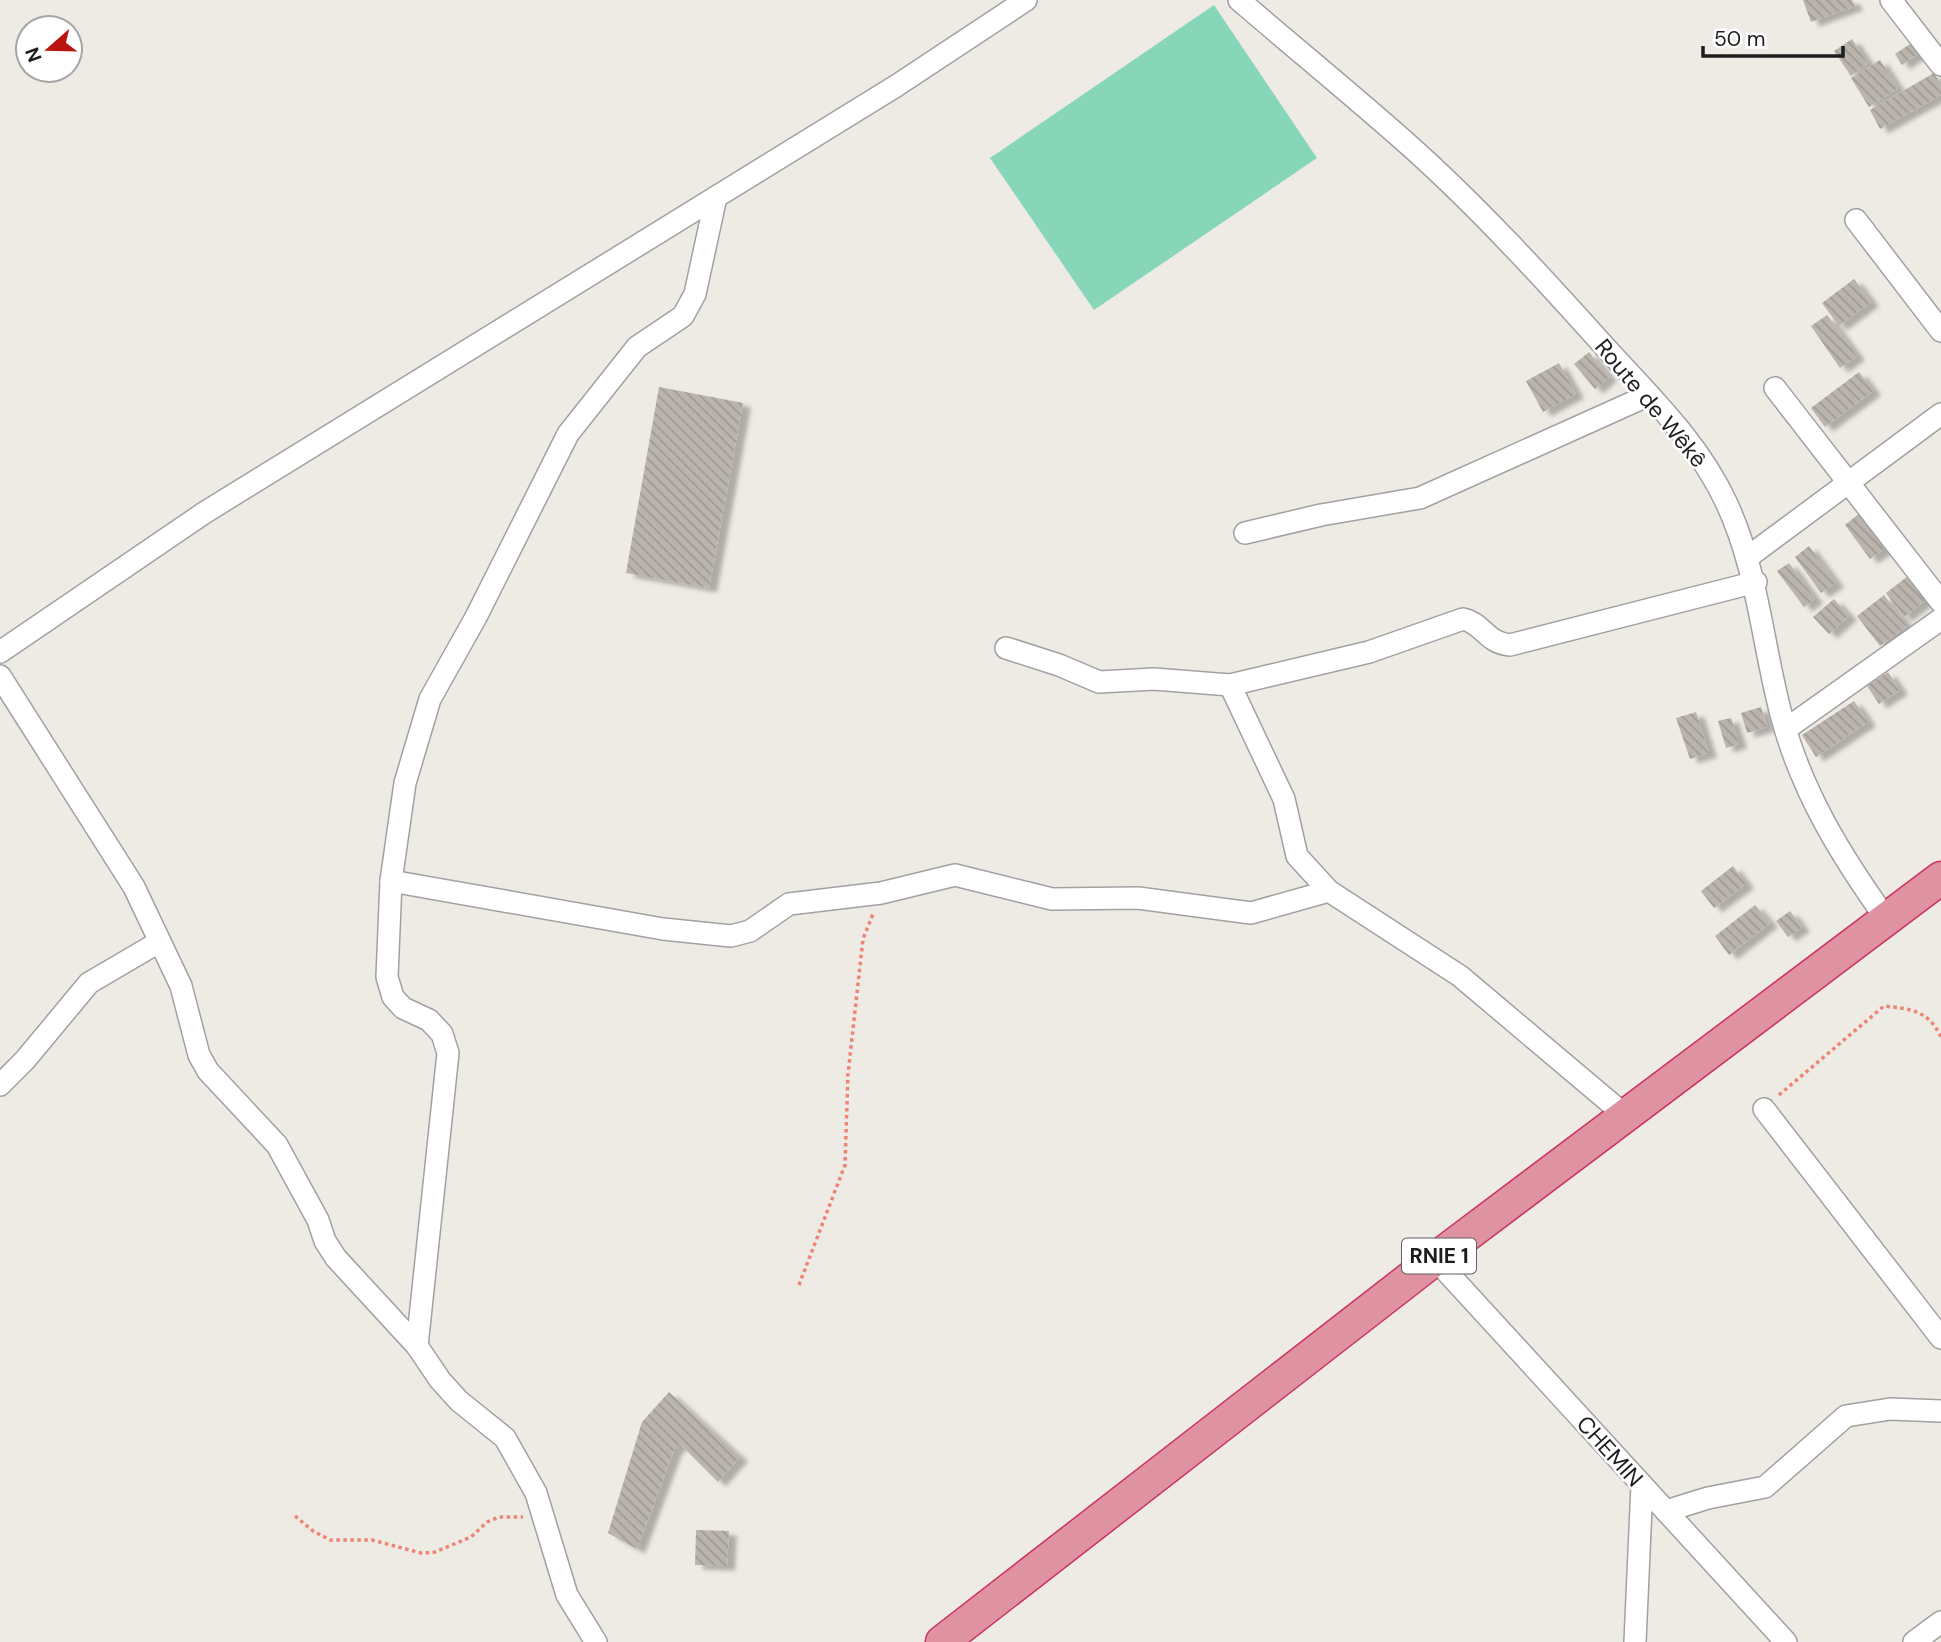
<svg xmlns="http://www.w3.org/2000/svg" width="1941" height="1642" font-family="'DM Sans',sans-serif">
  <defs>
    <pattern id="building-back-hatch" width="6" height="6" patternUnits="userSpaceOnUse" patternTransform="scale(1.75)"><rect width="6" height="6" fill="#bab4ad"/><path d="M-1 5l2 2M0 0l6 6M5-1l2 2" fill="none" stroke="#9f9a94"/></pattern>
    <filter id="shadow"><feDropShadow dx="8" dy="4.5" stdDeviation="2" flood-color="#0004"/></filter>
  </defs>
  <rect width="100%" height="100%" fill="#eeebe4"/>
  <polygon fill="#88d6ba" points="1214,5 1317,158 1094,310 990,158"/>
  <g fill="url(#building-back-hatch)" filter="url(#shadow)">
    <polygon points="1803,0 1852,0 1855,6 1811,22"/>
    <polygon points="1852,39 1868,63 1851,76 1834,51"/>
    <polygon points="1913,42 1919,53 1902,65 1895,54"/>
    <polygon points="1880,60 1898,88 1869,107 1851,78"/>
    <polygon points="1934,73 1941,85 1941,95 1880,129 1870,110"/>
    <polygon points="1854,279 1871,302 1839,326 1822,303"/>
    <polygon points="1827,315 1857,356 1840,368 1811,326"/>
    <polygon points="1589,352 1609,377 1595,389 1574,364"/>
    <polygon points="1559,363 1576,394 1543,412 1526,381"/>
    <polygon points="1859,372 1873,391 1825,427 1811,408"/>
    <polygon points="659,387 743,403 709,588 626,573"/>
    <polygon points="1861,512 1887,547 1870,559 1845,525"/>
    <polygon points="1809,546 1836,583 1821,593 1795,557"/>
    <polygon points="1789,563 1815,599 1804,607 1777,571"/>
    <polygon points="1913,572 1931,596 1904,617 1886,593"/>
    <polygon points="1884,595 1907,626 1880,646 1857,616"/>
    <polygon points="1834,599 1849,616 1829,634 1813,617"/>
    <polygon points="1888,672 1900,690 1879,704 1867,686"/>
    <polygon points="1854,701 1868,722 1816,757 1802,735"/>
    <polygon points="1761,707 1767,727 1747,733 1741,713"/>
    <polygon points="1696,712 1709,753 1690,759 1676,718"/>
    <polygon points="1731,718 1739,744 1726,748 1718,721"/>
    <polygon points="1733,866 1746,884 1714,908 1701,891"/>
    <polygon points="1755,905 1770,923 1729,955 1715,936"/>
    <polygon points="1790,911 1802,927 1788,937 1776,921"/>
    <polygon points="669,1392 740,1457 718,1482 680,1444 674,1450 637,1549 608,1533 642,1422"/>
    <polygon points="696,1530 729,1531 727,1566 695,1565"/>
  </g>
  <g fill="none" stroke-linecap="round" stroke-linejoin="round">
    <g stroke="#a1a1a1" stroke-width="24">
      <g id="minor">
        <path d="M1239,0C1296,49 1355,97 1411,147C1480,209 1543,278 1605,347C1649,395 1698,442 1726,502C1758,570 1762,642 1781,714C1801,791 1841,856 1887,920"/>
        <polyline points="1891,0 1941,65"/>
        <polyline points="1856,220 1941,331"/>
        <polyline points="1775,388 1941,602"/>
        <polyline points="1245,533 1321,515 1420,498 1649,395"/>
        <polyline points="1748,557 1941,414"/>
        <path d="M1006,648L1059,665L1099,682L1154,679L1230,685L1369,652L1463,619C1483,623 1486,643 1510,645L1756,582"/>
        <polyline points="0,652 204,513 896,86 1026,0"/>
        <polyline points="0,676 134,887 181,986 199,1055 208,1071 277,1145 318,1220 325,1241 336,1258 417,1346 440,1380 459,1401 505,1438 536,1493 567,1595 596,1642"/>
        <polyline points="1230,685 1284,799 1297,856 1329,891"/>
        <polyline points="1786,729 1941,619"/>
        <polyline points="391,881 663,929 731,936 750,931 789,904 881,893 955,875 1052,899 1138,898 1251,913 1329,891 1460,976 1626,1116"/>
        <polyline points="0,1085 25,1060 89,983 159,942"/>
        <polyline points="1764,1109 1941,1338"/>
        <polyline points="1435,1259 1786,1642"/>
        <polyline points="417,1346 448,1053 442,1034 429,1020 403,1008 393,997 387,977 391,881 405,783 430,699 476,617 568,434 637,347 683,316 695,294 716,197"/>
        <polyline points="1666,1511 1708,1498 1765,1487 1846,1416 1890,1409 1941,1411"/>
        <polyline points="1635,1642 1642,1485"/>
        <polyline points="1914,1642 1941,1622"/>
      </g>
    </g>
    <g stroke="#ca3363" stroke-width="35">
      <polyline id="highway" points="942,1642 1435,1259 1941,878"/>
    </g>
    <g stroke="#ee8475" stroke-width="3.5" stroke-dasharray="3.5 3.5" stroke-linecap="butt">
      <path d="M1779,1095L1884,1006C1911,1009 1928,1010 1941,1037"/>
      <polyline points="799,1285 845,1165 848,1074 863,939 873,914"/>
      <polyline points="295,1516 313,1531 330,1540 372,1540 421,1553 435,1552 471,1537 487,1522 499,1517 523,1517"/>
    </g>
    <use href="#minor" stroke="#fff" stroke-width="21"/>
    <use href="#highway" stroke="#df929f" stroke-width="32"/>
  </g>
  <g text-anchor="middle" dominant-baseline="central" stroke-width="5" stroke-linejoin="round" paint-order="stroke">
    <rect fill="#fff" stroke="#616161" stroke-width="2" x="1402" y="1238.5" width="74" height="35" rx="5"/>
    <g font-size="21" font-weight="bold" fill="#1d1d1d">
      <text x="1439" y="1256">RNIE 1</text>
    </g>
    <g font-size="23" fill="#1d1d1d" stroke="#fff">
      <text transform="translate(1651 403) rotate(50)">Route de Wêkê</text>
      <text transform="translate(1610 1451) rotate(48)">CHEMIN</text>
    </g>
  </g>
  <g transform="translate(49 49) rotate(250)"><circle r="33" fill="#ffffff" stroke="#a5a5a5" stroke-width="2"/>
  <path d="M0-5L12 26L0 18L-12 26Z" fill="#ba1511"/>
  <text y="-10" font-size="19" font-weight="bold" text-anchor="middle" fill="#1d1d1d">N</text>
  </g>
  <path d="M1703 46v10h140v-10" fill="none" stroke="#1d1d1d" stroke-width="3.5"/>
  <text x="1714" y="46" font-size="21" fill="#1d1d1d" stroke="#ffffff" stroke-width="5" paint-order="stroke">50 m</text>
</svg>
